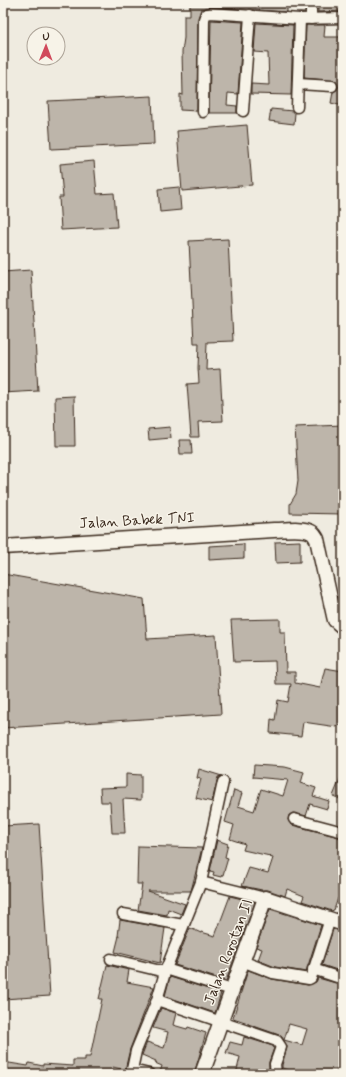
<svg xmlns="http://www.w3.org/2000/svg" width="346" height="1077" font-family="Mynerve,sans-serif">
  <rect width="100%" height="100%" fill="#efebe0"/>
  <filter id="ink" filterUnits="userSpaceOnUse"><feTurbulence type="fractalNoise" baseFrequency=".025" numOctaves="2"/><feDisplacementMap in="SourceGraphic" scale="8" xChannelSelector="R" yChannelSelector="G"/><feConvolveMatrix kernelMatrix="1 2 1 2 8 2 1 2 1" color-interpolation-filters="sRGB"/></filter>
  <g filter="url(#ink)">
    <g fill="#bdb5aa" stroke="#3b2a1e" fill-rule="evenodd">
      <polygon points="190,3 287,3 287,12 210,7 201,9 198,19 197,111 180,110 180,94 183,95 182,52 184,38 184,16 190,16"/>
      <polygon points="318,3 343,3 343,11 318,12"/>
      <polygon points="211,20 243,22 238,94 228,93 227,105 237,106 237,113 209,113"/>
      <polygon points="256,23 293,25 291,95 251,94 251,84 269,85 268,53 254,52"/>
      <polygon points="306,25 325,25 324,37 343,37 343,106 331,103 333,92 337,90 338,87 336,81 304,78"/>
      <polygon points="152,96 154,144 51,149 48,101"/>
      <polygon points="271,109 293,111 295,113 294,124 269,121"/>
      <polygon points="247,125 252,185 182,191 177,131"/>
      <polygon points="94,161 97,194 114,193 117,227 61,230 59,197 63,197 60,164"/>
      <polygon points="179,187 181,210 160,212 158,189"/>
      <polygon points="228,239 233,341 207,342 206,370 220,369 223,421 198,422 199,437 191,437 187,384 199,383 198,368 199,343 194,343 189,241"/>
      <polygon points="31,270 38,391 3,393 3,272"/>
      <polygon points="74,396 75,446 56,446 55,397"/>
      <polygon points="343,425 343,514 290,513 290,504 296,494 298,481 295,427"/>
      <polygon points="170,427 171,438 149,440 148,429"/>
      <polygon points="179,440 191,440 192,454 180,454"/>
      <polygon points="300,541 300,562 276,563 275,542"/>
      <polygon points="244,544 244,558 209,560 209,546"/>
      <polygon points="3,574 144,599 147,639 216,635 221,714 3,728"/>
      <polygon points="280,619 280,632 285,632 286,672 295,672 295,683 320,688 325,668 343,671 343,726 338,725 337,727 303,722 301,736 270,733 271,719 275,720 278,700 288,702 291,684 276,684 275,661 234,662 231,620"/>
      <polygon points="254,765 285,767 304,772 301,783 316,788 313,796 329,801 327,809 310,804 306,816 293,813 289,815 288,820 292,825 343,838 343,900 338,898 334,910 333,910 332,911 302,901 304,896 287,889 285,896 268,890 262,890 242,886 249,868 268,873 273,858 269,857 270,856 243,850 245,844 230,839 234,825 225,822 234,790 242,793 238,806 254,811 261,789 283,796 288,780 253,777"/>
      <polygon points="199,769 222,776 218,777 217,781 212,802 196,798 201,779 197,778"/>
      <polygon points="343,772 343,800 333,796"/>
      <polygon points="126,774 141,775 141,800 123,799 125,833 112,833 110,802 101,802 100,788 126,787"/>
      <polygon points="39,824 50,996 3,999 3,826"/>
      <polygon points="217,840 228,844 225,857 228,858 223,875 222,875 221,877 213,875 214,872 210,871"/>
      <polygon points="138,846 202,848 191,891 148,891 185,904 181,914 168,909 167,915 138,910 142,884 137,884"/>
      <polygon points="230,896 255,902 226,981 175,965 190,928 201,933 201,932 215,936"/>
      <polygon points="270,909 321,925 306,972 275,967 258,960 262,949 256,947"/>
      <polygon points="120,920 165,928 160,963 115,952 119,936 118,936"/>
      <polygon points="333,929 343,931 343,972 322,965"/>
      <polygon points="107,965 129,970 127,982 154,987 130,1049 125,1070 113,1067 112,1074 40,1073 39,1074 3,1074 3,1062 28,1066 29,1063 43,1066 43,1064 73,1066 73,1060 85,1060 85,1057 90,1057 102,999 99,999"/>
      <path d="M248,970L272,979L308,985L316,982L318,978L343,985V1074H330L315,1069L314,1074H304L295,1073L282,1068V1065L287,1047L282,1037L279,1035L248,1024V1023L233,1018ZM289,1024L307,1029L302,1045L284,1040Z"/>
      <polygon points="170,977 221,993 215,1013 165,996"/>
      <polygon points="161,1008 176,1013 173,1025 187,1029 188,1027 206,1033 194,1074 168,1074 160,1072 162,1066 155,1063 156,1061 142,1055 147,1042 164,1048 168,1032 153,1028"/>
      <polygon points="244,1037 273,1046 274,1048 269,1062 269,1074 236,1074 240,1057 226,1053 230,1042 242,1045"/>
    </g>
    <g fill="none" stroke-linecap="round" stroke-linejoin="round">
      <g stroke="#3b2a1e" stroke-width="13">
        <g id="street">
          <polyline points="311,3 311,19"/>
          <polyline points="298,84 332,86"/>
          <polyline points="297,107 300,19"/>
          <polyline points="243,111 250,15"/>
          <polyline points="203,112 204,19 206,14 210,13 300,19 343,18"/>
          <polyline points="294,819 343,832"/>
          <polyline points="201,882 265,898"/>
          <polyline points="123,914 183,925"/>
          <polyline points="111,959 165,972"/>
          <polyline points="242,961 273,973 309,979 311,978 330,919"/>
          <polyline points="166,969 232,990"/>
          <polyline points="313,969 343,979"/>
          <polyline points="157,1000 277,1041 281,1047 275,1064 276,1074"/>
          <polyline points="132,1070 149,1074"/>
          <polyline points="131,1074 136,1051 157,1000 166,969 201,882 223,782"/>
        </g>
      </g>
      <g stroke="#3b2a1e" stroke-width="17">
        <g id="secondary">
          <path d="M3,547L274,530C283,530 303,527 311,532C314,533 315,536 317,539L334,616L335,620L343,627"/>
          <polyline points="202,1074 265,898 341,923 343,918"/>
        </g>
      </g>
      <use href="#street" stroke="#f7f3e8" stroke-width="10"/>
      <use href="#secondary" stroke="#f7f3e8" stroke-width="14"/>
    </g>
  </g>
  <g text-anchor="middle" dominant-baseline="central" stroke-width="3" stroke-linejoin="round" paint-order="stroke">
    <g font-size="15" fill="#3b2a1e" stroke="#f7f3e8">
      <text transform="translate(137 521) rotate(-3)">Jalan Babek TNI</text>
      <text transform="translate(229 952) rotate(-69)">Jalan Rorotan II</text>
    </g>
  </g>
  <rect width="346" height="1077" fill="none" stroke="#f7f3e8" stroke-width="16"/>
  <rect x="8" y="8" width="330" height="1061" fill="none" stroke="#3b2a1e" stroke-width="1.5" filter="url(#ink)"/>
  <g transform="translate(46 46) rotate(1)"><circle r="19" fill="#f7f3e8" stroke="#aca397"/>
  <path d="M0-3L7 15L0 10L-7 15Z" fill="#d1495b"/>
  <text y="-6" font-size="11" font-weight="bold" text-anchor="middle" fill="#3b2a1e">U</text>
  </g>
</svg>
